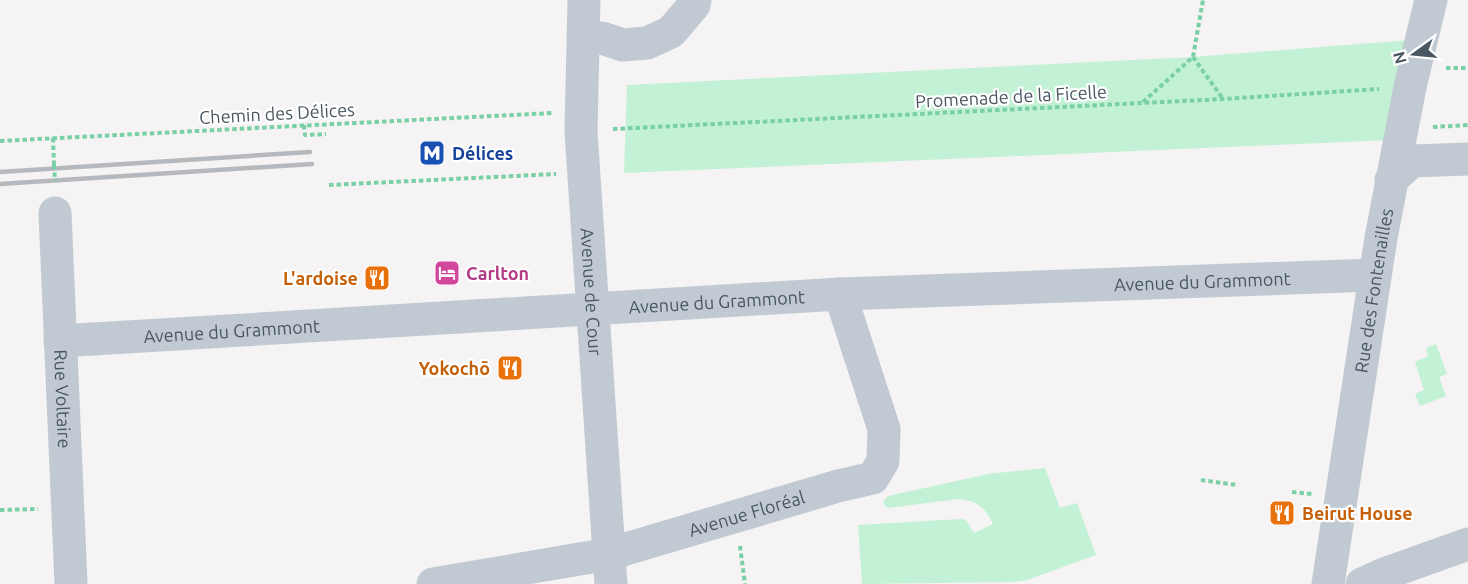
<svg xmlns="http://www.w3.org/2000/svg" width="1468" height="584" font-family="Ubuntu,sans-serif">
  <rect width="100%" height="100%" fill="#f5f3f3"/>
  <g fill="#c3f1d5">
    <polygon points="1411,40 1391,140 624,173 627,85 1193,57"/>
    <polygon points="1436,344 1447,374 1439,377 1446,396 1420,406 1415,394 1424,390 1415,362 1428,356 1426,348"/>
    <path d="M1045,468L1060,508L1077,503L1096,555L1027,580L1014,582L862,584L858,525L961,519L966,520L974,533L993,524C986,508 977,501 959,499L888,508L885,506L883,502L888,496L988,474Z"/>
  </g>
  <g fill="none" stroke-linecap="round" stroke-linejoin="round">
    <g stroke="#7ad0a6" stroke-width="4" stroke-dasharray="4.5 3" stroke-linecap="butt">
      <polyline points="1193,57 1223,99"/>
      <polyline points="1446,68 1468,68"/>
      <polyline points="1143,102 1193,57 1203,0"/>
      <polyline points="304,125 305,135 326,134"/>
      <polyline points="1433,127 1468,125"/>
      <polyline points="613,129 1223,99 1379,89"/>
      <polyline points="53,138 54,165"/>
      <polyline points="0,141 552,113"/>
      <polyline points="329,185 556,174"/>
      <polyline points="1201,480 1237,485"/>
      <polyline points="1292,492 1312,494"/>
      <polyline points="0,510 38,509"/>
      <polyline points="740,546 745,584"/>
    </g>
    <g stroke="#c1cad2" stroke-width="33">
      <path id="s1" d="M584,0L581,131L611,584"/>
      <polyline points="602,38 623,45 647,43 671,32 694,5 695,0"/>
      <polyline points="1391,180 1412,161 1468,159"/>
      <path id="s2" d="M55,213L71,584"/>
      <path id="s3" d="M60,341L840,294L1374,275"/>
      <path id="s4" d="M433,584L609,554L838,486L873,478L883,461L884,429L840,294"/>
      <path id="s5" d="M1328,584L1381,238L1410,87L1431,0"/>
      <polyline points="1362,584 1384,574 1468,544"/>
    </g>
    <g stroke="#b5b8bd" stroke-width="4.5">
      <polyline points="0,172 310,152"/>
      <polyline points="0,184 312,164"/>
    </g>
    <polyline stroke="#7ad0a6" stroke-width="4" stroke-dasharray="4.5 3" stroke-linecap="butt" points="54,165 55,181"/>
  </g>
  <defs>
    <g id="metro-square" transform="scale(1.35)"><rect x="-9" y="-9" width="18" height="18" rx="4" fill="#1a4fb4" stroke="#fff"/><path d="M-5.5 5V-5H-3L0 0L3-5H5.5V5H3V-.5L0 4L-3-.5V5Z" fill="#fff"/></g>
    <g id="hotel-square" transform="scale(1.35)"><rect x="-9" y="-9" width="18" height="18" rx="4" fill="#d1479c" stroke="#fff"/><path d="M-6-4.5h1.5V1H6V5H4.5V3h-9V5H-6ZM-4 0a1.8 1.8 0 1 1 3.6 0ZM.5 0V-2.5h3Q6-2.5 6 0Z" fill="#fff"/></g>
    <g id="restaurant-square" transform="scale(1.35)"><rect x="-9" y="-9" width="18" height="18" rx="4" fill="#e8710a" stroke="#fff"/><path d="M-5-6h1v4h1v-4h1v4h1v-4h1v5L-1.5 .5V6h-2V.5L-5-1ZM5-6V6H3V1.5H1.5Q1.5-4 5-6Z" fill="#fff"/></g>
  </defs>
  <g fill-rule="evenodd">
    <use href="#metro-square" x="432" y="153"/>
    <use href="#hotel-square" x="447" y="273"/>
    <use href="#restaurant-square" x="377" y="278"/>
    <use href="#restaurant-square" x="510" y="368"/>
    <use href="#restaurant-square" x="1282" y="513"/>
  </g>
  <g text-anchor="middle" dominant-baseline="central" stroke-width="4.5" stroke-linejoin="round" paint-order="stroke">
    <g font-size="18" fill="#4a5661" stroke="#fff">
      <text transform="translate(1011 96) rotate(-3)">Promenade de la Ficelle</text>
      <text transform="translate(277 113) rotate(-3)">Chemin des Délices</text>
      <text stroke="none"><textPath href="#s3" startOffset="1144">Avenue du Grammont</textPath></text>
      <text stroke="none"><textPath href="#s5" startOffset="297">Rue des Fontenailles</textPath></text>
      <text stroke="none"><textPath href="#s1" startOffset="292">Avenue de Cour</textPath></text>
      <text stroke="none"><textPath href="#s3" startOffset="658">Avenue du Grammont</textPath></text>
      <text stroke="none"><textPath href="#s3" startOffset="172">Avenue du Grammont</textPath></text>
      <text stroke="none"><textPath href="#s2" startOffset="186">Rue Voltaire</textPath></text>
      <text stroke="none"><textPath href="#s4" startOffset="322">Avenue Floréal</textPath></text>
    </g>
    <g font-size="18" font-weight="bold" fill="#164399" stroke="#fff" text-anchor="start">
      <text x="452" y="153">Délices</text>
    </g>
    <g font-size="18" font-weight="bold" fill="#b23c85" stroke="#fff" text-anchor="start">
      <text x="466" y="273">Carlton</text>
    </g>
    <g font-size="18" font-weight="bold" fill="#c56008" stroke="#fff" text-anchor="end">
      <text x="358" y="278">L'ardoise</text>
      <text x="490" y="368">Yokochō</text>
      <text x="1302" y="513" text-anchor="start">Beirut House</text>
    </g>
  </g>
  <g transform="translate(1414 54) rotate(255)" stroke="#ffffff" stroke-width="4.5" paint-order="stroke">
  <path d="M0-4.5L10 22L0 15L-10 22Z" fill="#4a5661"/>
  <text y="-9" font-size="16" font-weight="bold" text-anchor="middle" fill="#4a5661">N</text>
  </g>
</svg>
